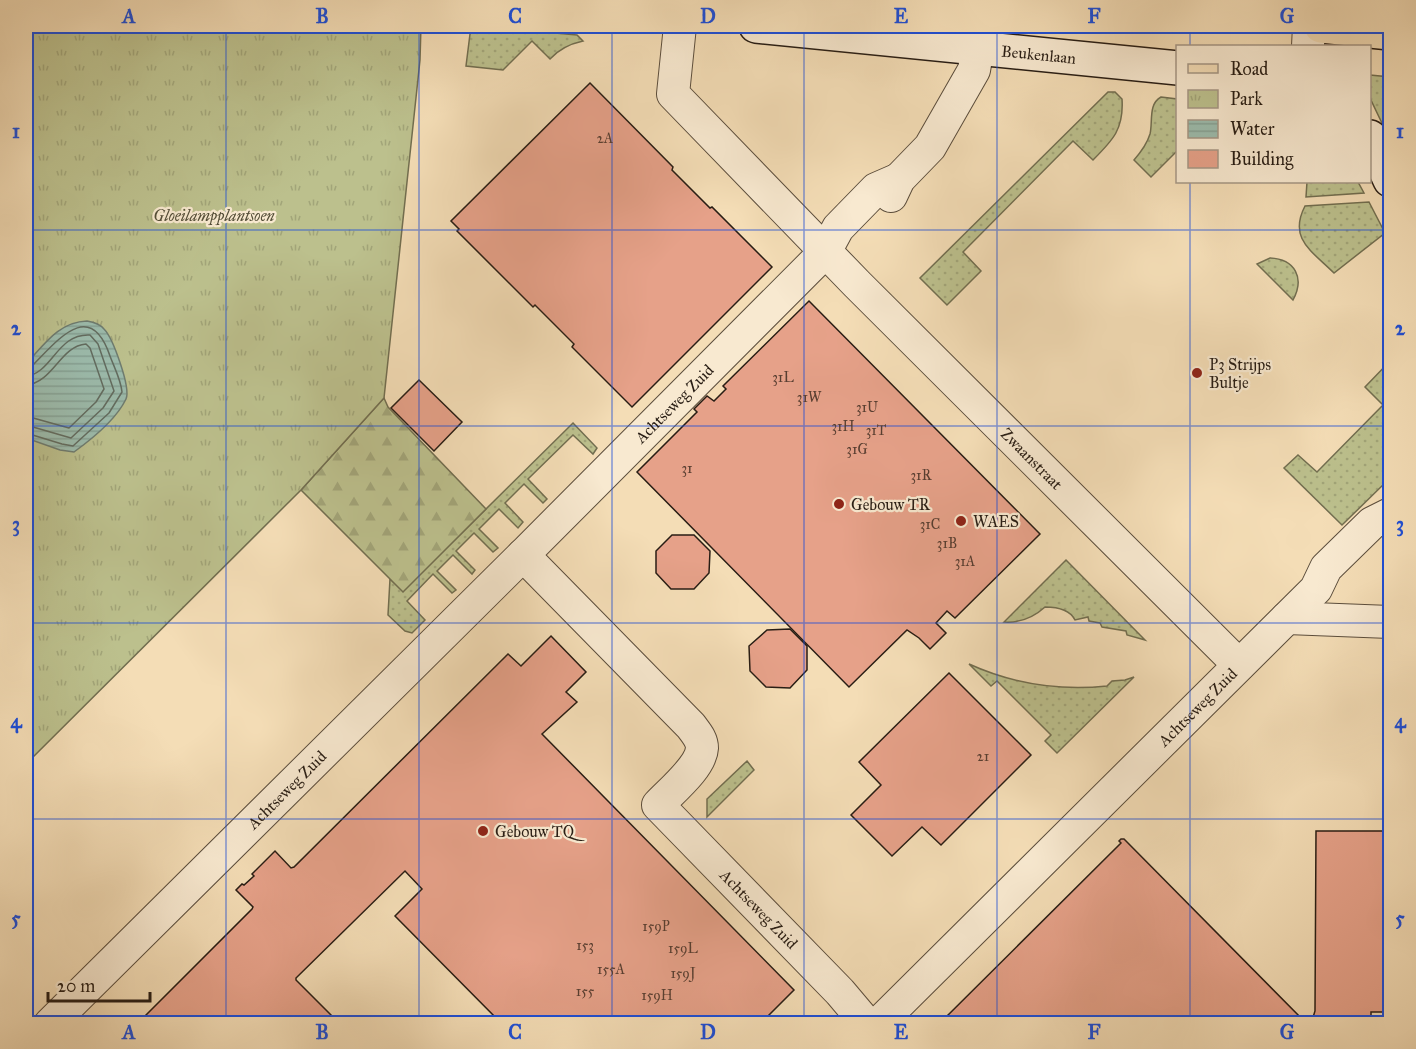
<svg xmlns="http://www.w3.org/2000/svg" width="1416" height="1049" font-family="'IM FELL Great Primer',serif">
  <defs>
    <pattern id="grass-dots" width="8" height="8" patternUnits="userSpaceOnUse" patternTransform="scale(1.5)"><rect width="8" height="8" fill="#bcc08d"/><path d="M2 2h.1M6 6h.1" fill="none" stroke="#a2a579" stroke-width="1.8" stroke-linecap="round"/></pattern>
    <pattern id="forest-firs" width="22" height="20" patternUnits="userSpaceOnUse" patternTransform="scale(1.5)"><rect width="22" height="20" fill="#bcc08d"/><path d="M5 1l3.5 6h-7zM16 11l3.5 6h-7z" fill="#a2a579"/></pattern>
    <pattern id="park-tufts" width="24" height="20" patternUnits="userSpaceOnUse" patternTransform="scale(1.5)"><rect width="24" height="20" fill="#bcc08d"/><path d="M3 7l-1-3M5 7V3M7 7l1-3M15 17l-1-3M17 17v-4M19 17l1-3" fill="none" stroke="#a2a579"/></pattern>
    <pattern id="water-rules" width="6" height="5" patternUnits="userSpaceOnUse" patternTransform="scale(1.5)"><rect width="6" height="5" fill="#9cbcad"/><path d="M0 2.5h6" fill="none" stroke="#86a194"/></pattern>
  </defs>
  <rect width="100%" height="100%" fill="#f4ddb6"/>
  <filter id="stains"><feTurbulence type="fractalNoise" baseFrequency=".00333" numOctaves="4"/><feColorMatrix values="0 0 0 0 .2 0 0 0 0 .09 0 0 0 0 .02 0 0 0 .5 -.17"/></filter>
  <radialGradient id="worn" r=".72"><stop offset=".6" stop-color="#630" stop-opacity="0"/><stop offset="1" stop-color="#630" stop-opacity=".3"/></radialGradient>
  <g fill="url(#grass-dots)" stroke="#726e50" stroke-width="1.5">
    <path d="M479,26L577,35L583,41C569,44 559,49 550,59L532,41L503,70L466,66L470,34Z"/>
    <polygon points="1370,75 1390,77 1390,140 1370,98"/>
    <path d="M1108,92H1115L1122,99C1124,129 1113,140 1093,160L1073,141L963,252L981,271L947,305L920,278Z"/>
    <path d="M1161,97L1177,99V151L1151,177L1134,160C1141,152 1147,144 1150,134C1153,122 1148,104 1161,97Z"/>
    <polygon points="1307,182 1358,182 1364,193 1306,197"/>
    <path d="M1369,202L1385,233L1334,273C1312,251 1288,239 1305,206Z"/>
    <path d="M1270,258C1295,259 1305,278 1293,300L1257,264Z"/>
    <polygon points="1390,361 1390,429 1385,483 1342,525 1284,468 1298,455 1317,472 1383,405 1365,387"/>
    <polygon points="573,423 597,448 593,454 573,435 528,479 547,499 543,503 524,484 505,503 523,522 518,528 499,509 479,529 498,548 493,552 474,533 456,551 475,570 472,574 453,555 437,571 456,590 452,593 433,574 407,601 425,620 412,633 405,631 388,615 390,579 403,591"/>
    <path d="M1066,560L1145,640L1127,635L1126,631L1102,627L1100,623L1089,621L1088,617L1075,620C1070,610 1057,607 1045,607C1033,618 1019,623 1004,622Z"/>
    <path d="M969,664C1013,684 1058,691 1107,686L1112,681L1125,680L1134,677L1057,753L1045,741L1051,735L997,681L991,686Z"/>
    <polygon points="747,761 754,770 707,817 707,799"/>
  </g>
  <polygon fill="url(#forest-firs)" stroke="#726e50" stroke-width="1.5" points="384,398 388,407 486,509 403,592 301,490"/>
  <polygon fill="url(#park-tufts)" stroke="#726e50" stroke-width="1.5" points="26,26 421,26 420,60 384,398 301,490 26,764"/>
  <path fill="url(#water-rules)" stroke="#6e7c70" stroke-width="1.5" d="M87,321C93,322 100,324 104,329C113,338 131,388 126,399C116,420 92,439 74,452L60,450L26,438V364C44,345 58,322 87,321Z"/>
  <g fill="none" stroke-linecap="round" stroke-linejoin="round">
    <g stroke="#626c60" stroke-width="1.5">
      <path d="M26,368L32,366C58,340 90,298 110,356C114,367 121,380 122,392L109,413L73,446L62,444L26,433"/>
      <path d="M26,376C52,374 57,333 90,335L98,344L114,391L103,408L71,438L26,425"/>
      <path d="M26,385C53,383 60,346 86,344L90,348L104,389L96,402L69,428L26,416"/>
    </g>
  </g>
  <g fill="#e6a189" stroke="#281d14" stroke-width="1.5">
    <polygon points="590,83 673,167 672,170 710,208 712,207 772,267 632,407 572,347 574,344 535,305 533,307 457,231 459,229 451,221"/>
    <polygon points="809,301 1040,534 955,618 947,611 936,623 946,633 930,649 919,638 907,630 849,687 637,472 697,412 694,409 707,396 714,401 726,389 723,386"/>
    <polygon points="419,380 462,422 434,451 391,408"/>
    <polygon points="672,535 694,535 710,551 709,573 694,589 671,589 656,573 656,551"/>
    <polygon points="790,629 807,646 807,670 790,688 766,687 750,671 749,646 767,630"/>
    <polygon points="551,636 586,672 566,692 577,702 542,734 794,990 760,1024 502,1024 395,916 422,889 405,871 296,978 296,980 340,1024 137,1024 252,909 253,907 236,890 242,884 244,885 254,876 252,874 275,851 291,868 294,867 508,654 521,666"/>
    <polygon points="949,673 1031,755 941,845 922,827 892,856 851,815 881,785 859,762"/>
    <polygon points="1316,831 1390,831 1390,1012 1371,1012 1371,1024 1311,1024 1315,1011"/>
    <polygon points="1121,839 1124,839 1307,1024 939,1024 1121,843 1119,841"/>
  </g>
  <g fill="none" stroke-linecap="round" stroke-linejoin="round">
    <g stroke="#5b4d3c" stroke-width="34">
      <g id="street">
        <path id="s1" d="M680,26L673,94L857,284L1239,665"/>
        <polyline points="1308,46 1309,26"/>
        <polyline points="891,196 899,179 930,147 974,70 978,47"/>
        <path id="s2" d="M523,555L691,726C696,733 702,739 702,748C701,767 671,791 658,805L840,992L867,1024"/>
        <polyline points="1287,618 1390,622"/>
        <path id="s3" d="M50,1024L523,555L825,252L838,228L876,189L899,179"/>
        <path id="s4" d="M878,1024L1316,589L1326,568L1372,523L1390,514"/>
      </g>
    </g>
    <g stroke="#281d14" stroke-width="36">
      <g id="secondary">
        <path id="s5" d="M756,26L1178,68"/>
        <polyline points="1370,137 1390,180"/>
      </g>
    </g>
    <g stroke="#281d14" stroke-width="36">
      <polyline id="primary" points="1321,26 1390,33"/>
    </g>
    <use href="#street" stroke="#f8e9d0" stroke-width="32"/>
    <use href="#secondary" stroke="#f8e9d0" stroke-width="33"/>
    <use href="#primary" stroke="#f4ddb6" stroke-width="33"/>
  </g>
  <path fill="none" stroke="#1d4ed8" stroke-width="1.5" stroke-opacity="0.55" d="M226,26V1024M419,26V1024M612,26V1024M804,26V1024M997,26V1024M1190,26V46M1190,182V1024M26,230H1390M26,426H1390M26,623H1390M26,819H1390"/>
  <g fill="#8f2418" stroke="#f8e9d0" stroke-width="2">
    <circle cx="1197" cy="373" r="6"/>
    <circle cx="839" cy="504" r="6"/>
    <circle cx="961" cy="521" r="6"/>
    <circle cx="483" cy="831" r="6"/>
  </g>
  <g text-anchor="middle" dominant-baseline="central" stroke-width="4.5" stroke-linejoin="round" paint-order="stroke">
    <g font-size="14" fill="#583e31">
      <text x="605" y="138">2A</text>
      <text x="783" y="377">31L</text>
      <text x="809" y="397">31W</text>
      <text x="867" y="407">31U</text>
      <text x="843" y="426">31H</text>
      <text x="876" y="430">31T</text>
      <text x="857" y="449">31G</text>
      <text x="687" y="468">31</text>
      <text x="921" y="475">31R</text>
      <text x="930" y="524">31C</text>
      <text x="947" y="543">31B</text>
      <text x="965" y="561">31A</text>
      <text x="983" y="756">21</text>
      <text x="656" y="926">159P</text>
      <text x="585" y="945">153</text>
      <text x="683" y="948">159L</text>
      <text x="611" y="969">155A</text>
      <text x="683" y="973">159J</text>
      <text x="585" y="991">155</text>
      <text x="657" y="995">159H</text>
    </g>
    <g font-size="16" fill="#281d14" stroke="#f8e9d0">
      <text stroke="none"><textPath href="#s5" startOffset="284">Beukenlaan</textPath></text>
      <text stroke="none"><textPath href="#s3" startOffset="880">Achtseweg Zuid</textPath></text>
      <text stroke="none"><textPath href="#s1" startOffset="580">Zwaanstraat</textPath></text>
      <text stroke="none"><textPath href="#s4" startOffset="450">Achtseweg Zuid</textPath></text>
      <text stroke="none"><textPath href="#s3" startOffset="333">Achtseweg Zuid</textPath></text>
      <text stroke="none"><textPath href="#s2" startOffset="483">Achtseweg Zuid</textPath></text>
    </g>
    <g font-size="16" font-style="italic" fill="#544e38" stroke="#f8e9d0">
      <text x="214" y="215">Gloeilampplantsoen</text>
    </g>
    <g font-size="16" fill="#281d14" stroke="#f8e9d0" text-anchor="start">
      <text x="1209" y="364">P3 Strijps<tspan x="1209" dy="18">Bultje</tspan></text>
      <text x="851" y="504">Gebouw TR</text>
      <text x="973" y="521">WAES</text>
      <text x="495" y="831">Gebouw TQ</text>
    </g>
  </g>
  <rect width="1416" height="1049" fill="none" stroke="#f4ddb6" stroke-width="66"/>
  <rect x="1176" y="45" width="195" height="138" fill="#f8e9d0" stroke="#a59785" stroke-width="1.5"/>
  <rect x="1188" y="64" width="30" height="9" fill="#f4ddb6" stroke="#a59785" stroke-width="1.5"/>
  <text x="1230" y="75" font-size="18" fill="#281d14">Road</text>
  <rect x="1188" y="90" width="30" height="18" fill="url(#park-tufts)" stroke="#a59785" stroke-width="1.5"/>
  <text x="1230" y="105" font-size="18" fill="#281d14">Park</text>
  <rect x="1188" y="120" width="30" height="18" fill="url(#water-rules)" stroke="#a59785" stroke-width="1.5"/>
  <text x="1230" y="135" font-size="18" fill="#281d14">Water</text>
  <rect x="1188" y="150" width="30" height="18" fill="#e6a189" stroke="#a59785" stroke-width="1.5"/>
  <text x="1230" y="165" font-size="18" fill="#281d14">Building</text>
  <path d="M48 992v9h102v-9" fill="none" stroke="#281d14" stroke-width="3"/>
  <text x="57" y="992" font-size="18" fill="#281d14" stroke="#f8e9d0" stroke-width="4.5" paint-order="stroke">20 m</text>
  <rect x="33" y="33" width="1350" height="983" fill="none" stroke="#1d4ed8" stroke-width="2"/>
  <g font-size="20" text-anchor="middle" font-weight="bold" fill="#1d4ed8">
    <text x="129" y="23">A</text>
    <text x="322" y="23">B</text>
    <text x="515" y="23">C</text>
    <text x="708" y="23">D</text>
    <text x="901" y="23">E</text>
    <text x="1094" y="23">F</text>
    <text x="1287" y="23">G</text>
    <text x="16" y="138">1</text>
    <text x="1400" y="138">1</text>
    <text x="16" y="335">2</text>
    <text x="1400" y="335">2</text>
    <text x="16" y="531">3</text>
    <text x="1400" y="531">3</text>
    <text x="16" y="728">4</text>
    <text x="1400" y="728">4</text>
    <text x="16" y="925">5</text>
    <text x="1400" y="925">5</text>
    <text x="129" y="1039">A</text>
    <text x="322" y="1039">B</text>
    <text x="515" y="1039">C</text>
    <text x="708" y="1039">D</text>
    <text x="901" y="1039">E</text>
    <text x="1094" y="1039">F</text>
    <text x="1287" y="1039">G</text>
  </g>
  <rect width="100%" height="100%" filter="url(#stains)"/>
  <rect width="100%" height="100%" fill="url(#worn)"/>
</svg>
